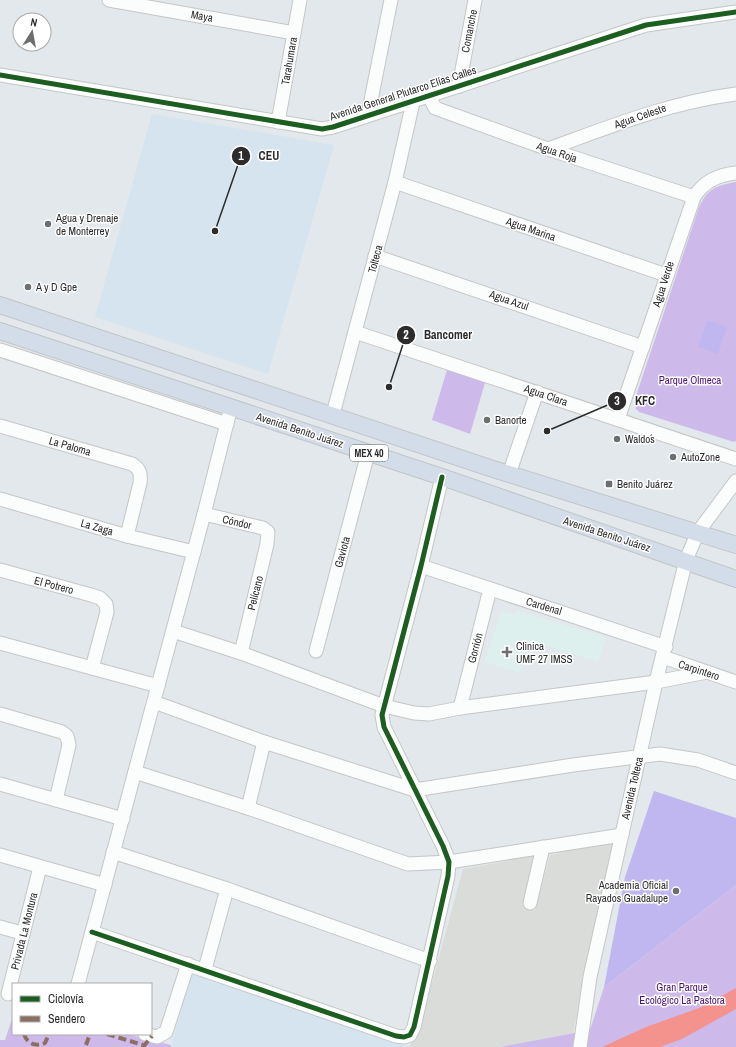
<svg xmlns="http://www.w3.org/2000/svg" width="736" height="1047" font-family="'Archivo Narrow',sans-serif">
  <rect width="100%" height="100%" fill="#e2e8eb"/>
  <polygon fill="#dadcd9" points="613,842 573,1033 500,1047 409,1047 419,1031 463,869 534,856 523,907 535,910 550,855"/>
  <g fill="#d6e4ef">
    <polygon points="152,114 334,145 268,374 95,317"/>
    <polygon points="191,973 408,1047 171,1047"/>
  </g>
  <polygon fill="#def0ed" points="501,611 516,615 517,611 606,637 598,662 530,641 520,673 485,662"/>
  <g fill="#cdbaeb">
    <path d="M736,182V441L734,442L639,412L636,409L634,402L699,207C707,189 717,185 736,182Z"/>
    <polygon points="449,363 487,376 470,434 432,420"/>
    <polygon points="736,885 736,1047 500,1047 590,1030 604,987"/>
    <polygon points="13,1016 13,1034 127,1034 171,1045 171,1047 0,1047 0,1040 5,1040"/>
  </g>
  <g fill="#c0b7f0">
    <polygon points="707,320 727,327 718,354 698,347"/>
    <polygon points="654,791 736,818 736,885 604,987 625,877"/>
  </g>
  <polygon fill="#f4938e" points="736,988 736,1009 682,1039 660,1047 602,1047 646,1027 699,1008"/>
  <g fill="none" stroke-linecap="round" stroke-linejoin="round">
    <g stroke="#c5c6c6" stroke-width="15">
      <g id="minor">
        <polyline points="109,0 294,33"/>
        <polyline points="0,75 322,129 333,127 646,25 736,12"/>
        <polyline points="459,86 475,0"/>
        <polyline points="429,96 435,108 548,149 694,197"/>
        <polyline points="368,115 391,0"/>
        <polyline points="278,122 300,0"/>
        <path d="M548,149C612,126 668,103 736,94"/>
        <polyline points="395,182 666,275"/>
        <polyline points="375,256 643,347"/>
        <polyline points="355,332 736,459"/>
        <polyline points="0,350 227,424"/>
        <polyline points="333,414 395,182 413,102"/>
        <path d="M618,419L694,197C704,181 718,175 736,173"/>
        <path d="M0,426L132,464C140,469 141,473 140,483L127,536"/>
        <polyline points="509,474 537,392"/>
        <polyline points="0,499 127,536 194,552"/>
        <polyline points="204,514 263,528 268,532 267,544 241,653"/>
        <polyline points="421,566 666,647"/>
        <polyline points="0,570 91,595 100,598 106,604 107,612 92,668"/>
        <polyline points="173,631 241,653 384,706 414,713 429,714 460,708 656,682 707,672"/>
        <polyline points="0,643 158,686"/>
        <polyline points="316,651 368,453"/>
        <polyline points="663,657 736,682"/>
        <polyline points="154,702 264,742 415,790 573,765 660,754 698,760 736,773"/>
        <polyline points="460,708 490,589"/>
        <polyline points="0,714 62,732 67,736 69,745 56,800"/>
        <polyline points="135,772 248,808 408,864 449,862 622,835"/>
        <polyline points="0,784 123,819"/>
        <polyline points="248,808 264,742"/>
        <polyline points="113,852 227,889 430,961"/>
        <polyline points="0,855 105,885"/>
        <polyline points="530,903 543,847"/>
        <polyline points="0,927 22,933"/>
        <polyline points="92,932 396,1036 404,1037 410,1035 414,1027 448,876 449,862 443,846 384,727 382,715 421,566 442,477"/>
        <polyline points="205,969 227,889"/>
        <polyline points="78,984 204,514 231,407"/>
        <polyline points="8,994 40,867"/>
        <polyline points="145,1034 157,1037 166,1032 188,964"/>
        <polyline points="580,1047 590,977 656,682 686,560 698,532 736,481"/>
      </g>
    </g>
    <g stroke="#c2c5c6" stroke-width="18">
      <g id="major">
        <polyline points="0,305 490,468 736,545"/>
        <polyline points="0,331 442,477 736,579"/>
      </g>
    </g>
    <use href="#minor" stroke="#fbfcfc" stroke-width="13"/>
    <use href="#major" stroke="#d3dde9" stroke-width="16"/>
    <g stroke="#8d6e63" stroke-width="4" stroke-dasharray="8 4" stroke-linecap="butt">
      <path d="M24,1034C27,1044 36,1047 45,1043L49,1034"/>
      <polyline points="107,1034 143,1045"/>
      <polyline points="86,1045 90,1034"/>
      <polyline points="143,1047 152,1036"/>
    </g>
    <g stroke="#fff" stroke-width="8">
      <g id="cycleway">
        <polyline points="0,75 322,129 333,127 646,25 736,12"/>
        <polyline points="92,932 396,1036 404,1037 410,1035 414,1027 448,876 449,862 443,846 384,727 382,715 421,566 442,477"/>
      </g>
    </g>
    <use href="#cycleway" stroke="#1b5e20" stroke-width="5"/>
  </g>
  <g fill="#6c6e6f" stroke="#fff" stroke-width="1.5">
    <circle cx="48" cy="224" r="4"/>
    <circle cx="28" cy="287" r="4"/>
    <circle cx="487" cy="420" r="4"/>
    <circle cx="617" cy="439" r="4"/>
    <circle cx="673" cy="457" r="4"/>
    <rect x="605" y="480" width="8" height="8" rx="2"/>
    <path d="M505 646h4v4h4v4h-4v4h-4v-4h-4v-4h4z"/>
    <circle cx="676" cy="891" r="4"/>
  </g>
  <g text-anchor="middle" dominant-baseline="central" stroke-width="3" stroke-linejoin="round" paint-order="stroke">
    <rect fill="#fff" stroke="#6b6b6b" stroke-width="1" x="350" y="445" width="38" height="16" rx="3"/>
    <g font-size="10" font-weight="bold" fill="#2c2c2c">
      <text x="369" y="453">MEX 40</text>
    </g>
    <g font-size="11" fill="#2c2c2c" stroke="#fff">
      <text transform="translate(202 16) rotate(10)">Maya</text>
      <text transform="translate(469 31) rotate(-79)">Comanche</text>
      <text transform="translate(289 61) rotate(-80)">Tarahumara</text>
      <text transform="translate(403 93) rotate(-18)">Avenida General Plutarco Elías Calles</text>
      <text transform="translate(640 116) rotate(-19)">Agua Celeste</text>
      <text transform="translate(557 152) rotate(19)">Agua Roja</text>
      <text transform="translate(531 229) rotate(19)">Agua Marina</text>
      <text transform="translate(375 259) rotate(-75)">Tolteca</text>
      <text transform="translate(663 284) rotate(-72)">Agua Verde</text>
      <text transform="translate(509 300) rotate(19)">Agua Azul</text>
      <text transform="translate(546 395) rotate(19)">Agua Clara</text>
      <text transform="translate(300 430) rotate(18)">Avenida Benito Juárez</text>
      <text transform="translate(70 446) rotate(16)">La Paloma</text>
      <text transform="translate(237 522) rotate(13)">Cóndor</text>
      <text transform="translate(97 527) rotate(16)">La Zaga</text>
      <text transform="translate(607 534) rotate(18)">Avenida Benito Juárez</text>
      <text transform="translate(342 552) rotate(-75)">Gaviota</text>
      <text transform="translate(54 585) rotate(15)">El Potrero</text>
      <text transform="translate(255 593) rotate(-76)">Pelícano</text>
      <text transform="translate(544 606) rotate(17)">Cardenal</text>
      <text transform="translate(475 648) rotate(-75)">Gorrión</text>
      <text transform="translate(699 670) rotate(18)">Carpintero</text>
      <text transform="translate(632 788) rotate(-77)">Avenida Tolteca</text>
      <text transform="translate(24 931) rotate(-76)">Privada La Montura</text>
    </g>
    <g font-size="11" fill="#2c2c2c" stroke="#fff" text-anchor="start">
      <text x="56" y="218">Agua y Drenaje<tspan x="56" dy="13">de Monterrey</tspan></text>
      <text x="36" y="287">A y D Gpe</text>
      <text x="495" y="420">Banorte</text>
      <text x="625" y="439">Waldo´s</text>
      <text x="681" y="457">AutoZone</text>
      <text x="617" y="484">Benito Juárez</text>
      <text x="516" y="646">Clinica<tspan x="516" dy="13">UMF 27 IMSS</tspan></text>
      <text x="668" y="885" text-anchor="end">Academia Oficial<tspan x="668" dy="13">Rayados Guadalupe</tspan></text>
    </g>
    <g font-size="11" fill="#4b1373" stroke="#fff">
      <text x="690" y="380">Parque Olmeca</text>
      <text x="682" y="987">Gran Parque<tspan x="682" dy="13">Ecológico La Pastora</tspan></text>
    </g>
  </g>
  <path fill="none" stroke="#2c2c2c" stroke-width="1.5" d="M215 231L241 156M389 387L406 335M547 431L617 401"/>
  <g fill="#2c2c2c" stroke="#fff" stroke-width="1.5">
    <circle cx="215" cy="231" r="4"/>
    <circle cx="389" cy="387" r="4"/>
    <circle cx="547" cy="431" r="4"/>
    <circle cx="241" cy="156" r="10"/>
    <circle cx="406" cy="335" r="10"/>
    <circle cx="617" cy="401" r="10"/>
  </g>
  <g font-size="12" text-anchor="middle" font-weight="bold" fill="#fff">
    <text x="241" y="160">1</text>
    <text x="406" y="339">2</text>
    <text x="617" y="405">3</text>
  </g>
  <g font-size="12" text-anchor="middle" font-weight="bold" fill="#2c2c2c" stroke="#fff" stroke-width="3" stroke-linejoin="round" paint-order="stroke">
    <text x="269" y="160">CEU</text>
    <text x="448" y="339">Bancomer</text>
    <text x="645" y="405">KFC</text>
  </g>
  <rect x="12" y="983" width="140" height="52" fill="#ffffff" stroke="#ababab"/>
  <rect x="20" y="996" width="20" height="6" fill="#1b5e20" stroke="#ababab"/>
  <text x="48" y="1003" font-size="12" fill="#2c2c2c">Ciclovía</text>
  <rect x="20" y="1016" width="20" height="6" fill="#8d6e63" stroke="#ababab"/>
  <text x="48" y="1023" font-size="12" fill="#2c2c2c">Sendero</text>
  <g transform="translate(32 32) rotate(11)"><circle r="19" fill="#ffffff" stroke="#ababab"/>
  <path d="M0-3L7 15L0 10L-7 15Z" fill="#6c6e6f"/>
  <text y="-6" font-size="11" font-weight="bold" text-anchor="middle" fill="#2c2c2c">N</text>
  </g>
</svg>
